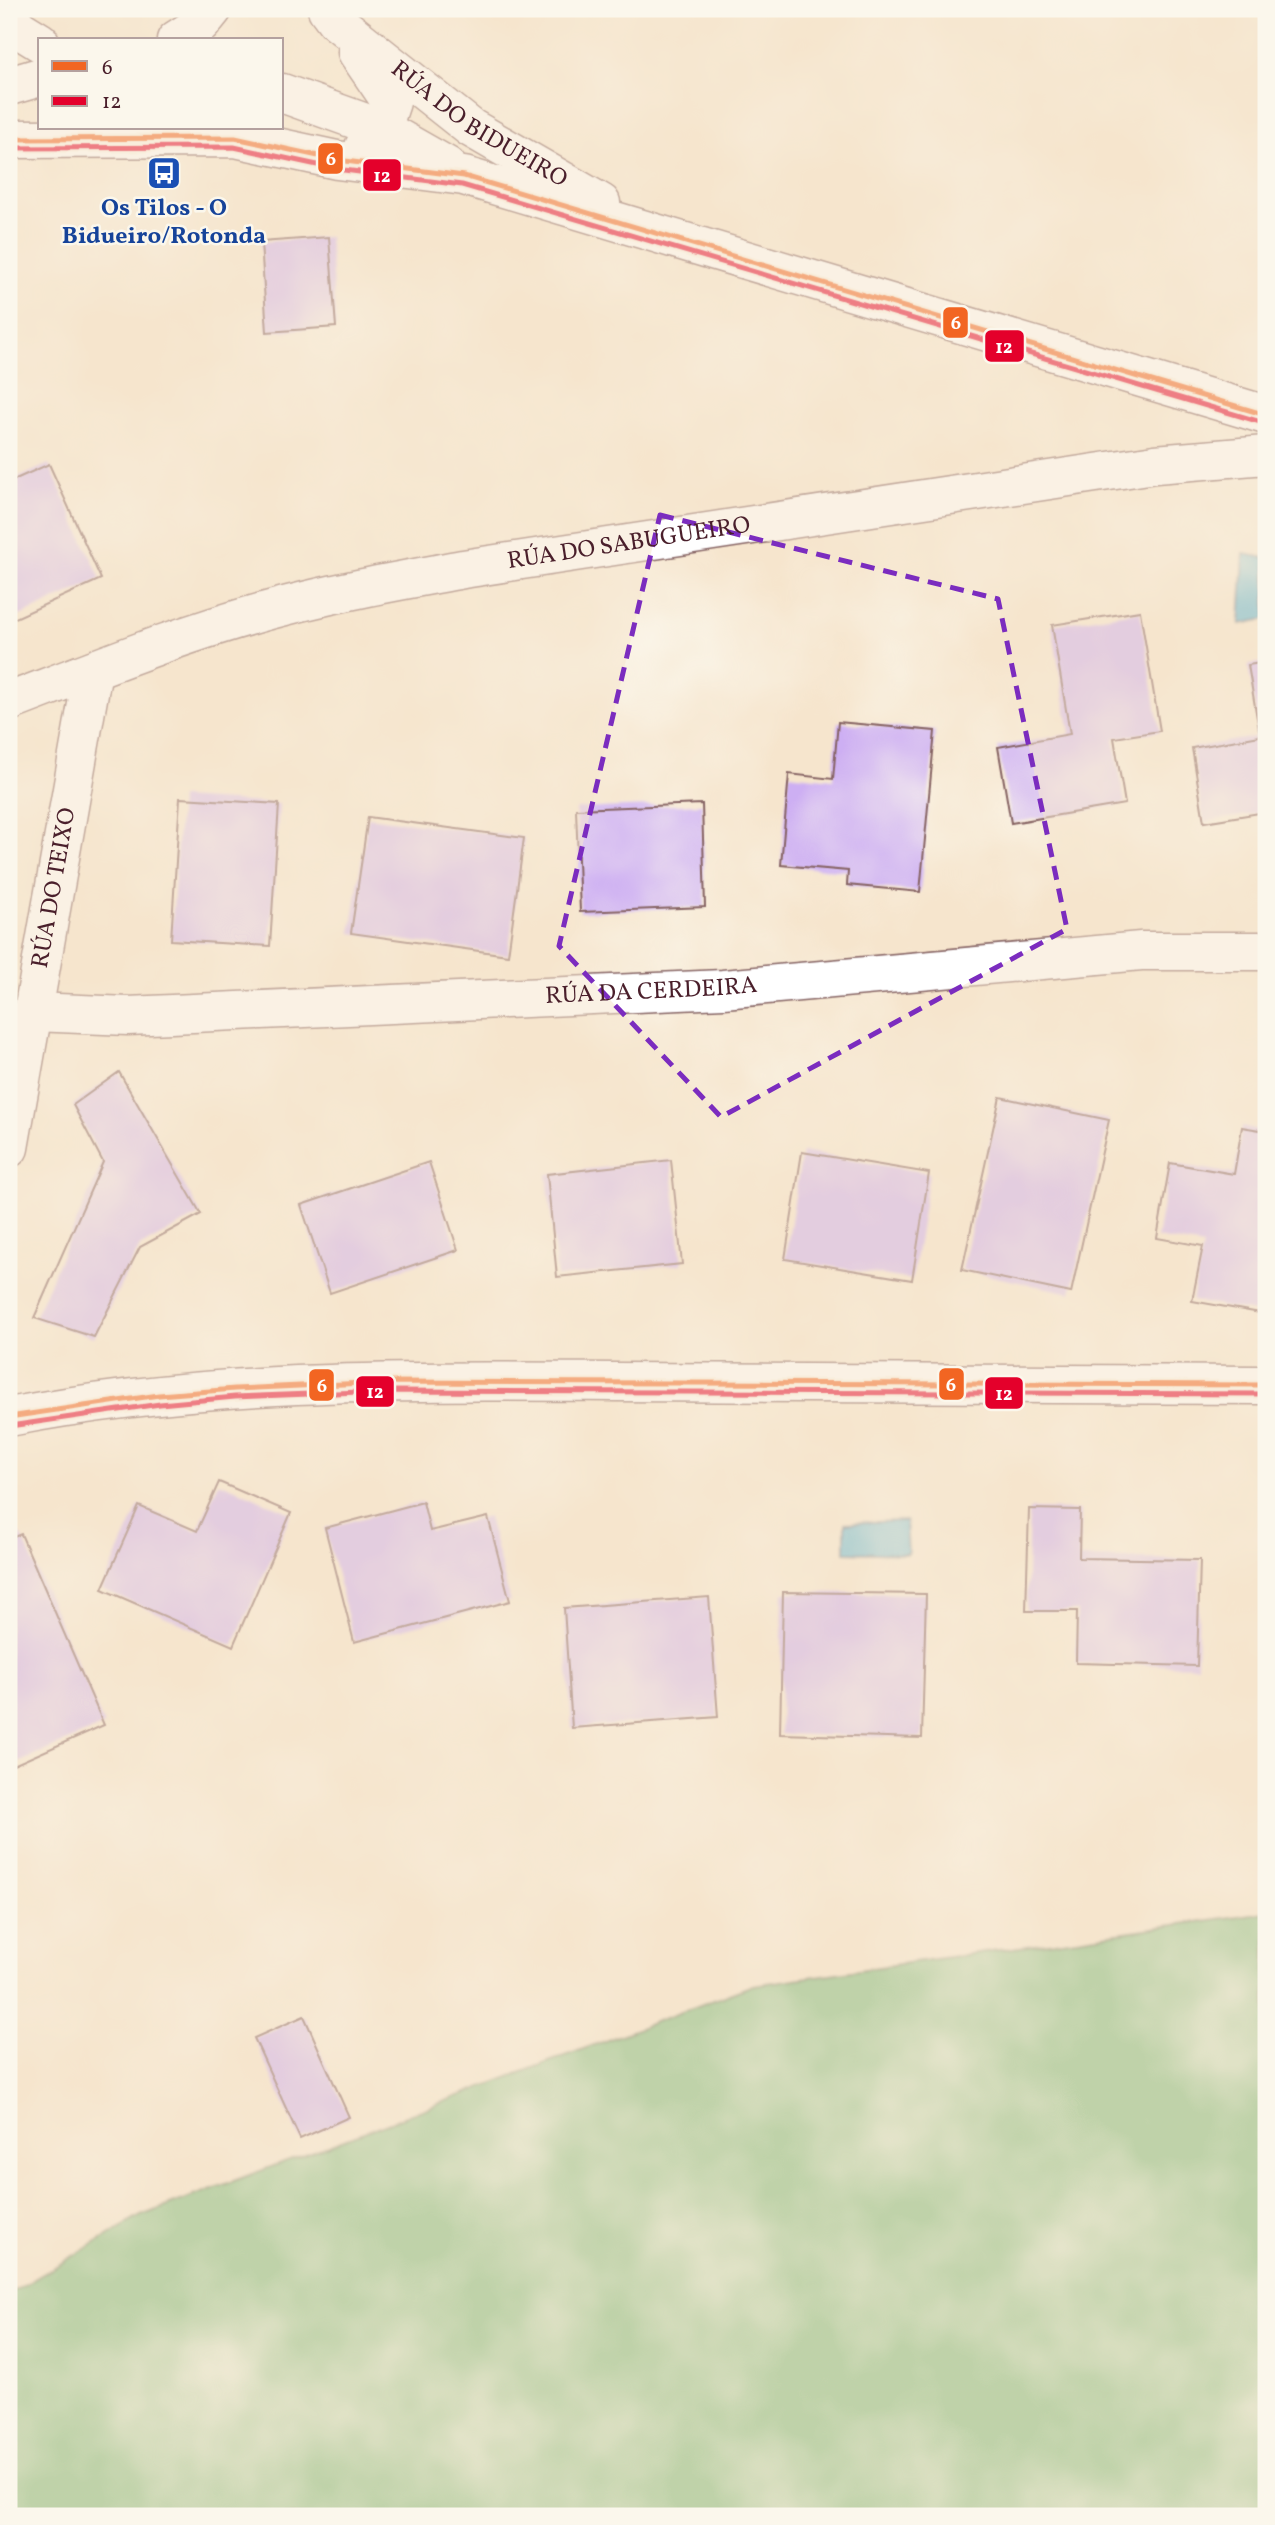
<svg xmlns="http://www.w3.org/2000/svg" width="1275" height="2525" font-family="Vollkorn,serif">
  <rect width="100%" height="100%" fill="#fbf7ec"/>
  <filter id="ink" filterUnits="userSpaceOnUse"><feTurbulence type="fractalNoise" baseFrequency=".0143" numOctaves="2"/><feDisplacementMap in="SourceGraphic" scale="14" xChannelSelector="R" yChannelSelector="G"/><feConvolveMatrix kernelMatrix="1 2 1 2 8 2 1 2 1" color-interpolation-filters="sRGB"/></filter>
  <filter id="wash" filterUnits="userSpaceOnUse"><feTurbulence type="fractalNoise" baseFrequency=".00686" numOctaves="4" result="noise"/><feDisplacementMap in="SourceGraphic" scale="28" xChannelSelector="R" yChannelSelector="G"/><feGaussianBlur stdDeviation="1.57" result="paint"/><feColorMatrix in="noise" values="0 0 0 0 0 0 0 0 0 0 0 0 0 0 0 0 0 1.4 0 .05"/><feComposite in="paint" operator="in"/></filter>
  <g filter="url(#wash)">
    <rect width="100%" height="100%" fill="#f6e5cd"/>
    <polygon fill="#7bba7b" stroke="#626c53" stroke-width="2" points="1266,1912 1266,2516 9,2516 9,2294 141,2216 753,1985"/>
    <g fill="#52b1d1" stroke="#4e687e" stroke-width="2">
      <polygon points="1244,554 1266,558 1266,619 1240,624"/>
      <polygon points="906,1521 908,1554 845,1552 845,1523"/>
    </g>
    <g id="blocks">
      <g fill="#cdaff3">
        <polygon points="329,237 336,327 267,332 261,242"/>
        <polygon points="49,464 101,579 9,621 9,482"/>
        <polygon points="1140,611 1160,731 1114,738 1125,804 1011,823 998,747 1070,734 1052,625"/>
        <polygon points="1266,662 1266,812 1204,822 1192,748 1260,736 1248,665"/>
        <polygon points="838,722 935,731 920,892 847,885 848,871 781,865 789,774 833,779"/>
        <polygon points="180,798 279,804 270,946 171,940"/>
        <polygon points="702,804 705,907 580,912 576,809"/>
        <polygon points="368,817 524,838 508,955 351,933"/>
        <polygon points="119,1072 201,1214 140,1247 94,1337 34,1318 103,1162 73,1105"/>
        <polygon points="1000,1097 1109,1120 1071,1293 962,1270"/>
        <polygon points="1242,1127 1266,1131 1266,1314 1192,1301 1203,1246 1157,1238 1170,1163 1234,1174"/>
        <polygon points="802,1152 929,1173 912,1280 785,1259"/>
        <polygon points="671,1160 682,1264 557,1277 547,1174"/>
        <polygon points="429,1162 458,1250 330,1293 301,1205"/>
        <polygon points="219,1482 291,1513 233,1646 102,1589 139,1506 197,1531"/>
        <polygon points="423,1502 430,1531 488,1517 510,1601 354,1642 325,1528"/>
        <polygon points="1029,1509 1080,1510 1079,1558 1200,1560 1197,1666 1076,1663 1077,1611 1026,1611"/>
        <polygon points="21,1534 104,1725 9,1767 9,1539"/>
        <polygon points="783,1592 926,1594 922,1738 780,1734"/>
        <polygon points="709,1597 718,1717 572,1728 564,1608"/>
        <polygon points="304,2016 349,2117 300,2139 254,2038"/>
      </g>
    </g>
  </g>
  <g filter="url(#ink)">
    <use href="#blocks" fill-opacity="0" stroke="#866464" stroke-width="2"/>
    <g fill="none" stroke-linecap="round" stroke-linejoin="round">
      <g stroke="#866464" stroke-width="41">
        <g id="minor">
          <path id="s1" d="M327,9L336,21L471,128L601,203"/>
          <polyline points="9,17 19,29 40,42"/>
          <polyline points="176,40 201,24 213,9"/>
          <polyline points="357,52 391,102 382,129 364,147"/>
          <polyline points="9,86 40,77"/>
          <polyline points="282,93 382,129 447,166"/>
          <polyline points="9,139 235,138 337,160 464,176 1266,415"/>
          <path id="s2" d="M9,702C95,669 181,634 270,610C334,592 399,581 463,569L1155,464L1266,455"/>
          <path id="s3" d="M34,1012L128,1016L723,989L1141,951H1266"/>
          <path id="s4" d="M9,1148L93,670"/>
          <path d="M9,1417C208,1378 412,1381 614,1382C832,1382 1049,1383 1266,1385"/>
        </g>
      </g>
      <use href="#minor" stroke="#fff" stroke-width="38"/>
      <g stroke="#fbf7ec" stroke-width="10">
        <g id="bus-1">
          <polyline points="9,139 235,138 337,160 464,176 1266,415"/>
          <polyline points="9,1417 159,1395 235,1389 386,1382 1266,1385"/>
        </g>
      </g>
      <g stroke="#fbf7ec" stroke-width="10">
        <g id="bus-2">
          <polyline points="9,148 234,147 336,169 462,185 1264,423"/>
          <polyline points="10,1426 160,1404 235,1397 386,1391 1266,1394"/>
        </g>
      </g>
      <use href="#bus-1" stroke="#f26522" stroke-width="5"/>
      <use href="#bus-2" stroke="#e4002b" stroke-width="5"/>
    </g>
  </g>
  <path d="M0 0H1275V2525H0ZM660,515L998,599L1067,929L721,1117L559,946Z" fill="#f6e5cd" fill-opacity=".55" fill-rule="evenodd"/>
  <path fill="none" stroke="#7b2cbf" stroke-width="5" stroke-dasharray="14 9" stroke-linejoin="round" d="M660,515L998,599L1067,929L721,1117L559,946Z"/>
  <defs>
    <g id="bus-square" transform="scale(1.75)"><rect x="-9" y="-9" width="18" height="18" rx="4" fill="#1a4fb4" stroke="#fbf7ec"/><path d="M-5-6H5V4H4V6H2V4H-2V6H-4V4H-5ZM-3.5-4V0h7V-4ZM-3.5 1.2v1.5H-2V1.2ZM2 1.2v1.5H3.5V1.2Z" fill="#fff"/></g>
  </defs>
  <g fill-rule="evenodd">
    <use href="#bus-square" x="164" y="173"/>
  </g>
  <g text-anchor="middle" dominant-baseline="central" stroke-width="5" stroke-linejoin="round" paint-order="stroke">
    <g font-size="24" fill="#4a1f2b" stroke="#fbf7ec">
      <text stroke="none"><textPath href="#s1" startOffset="192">RÚA DO BIDUEIRO</textPath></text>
      <text stroke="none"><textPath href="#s2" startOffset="642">RÚA DO SABUGUEIRO</textPath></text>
      <text stroke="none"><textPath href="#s4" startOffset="264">RÚA DO TEIXO</textPath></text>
      <text stroke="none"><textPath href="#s3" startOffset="618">RÚA DA CERDEIRA</textPath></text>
    </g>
    <g font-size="24" font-weight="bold" fill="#164399" stroke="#fbf7ec">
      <text x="164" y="209">Os Tilos - O<tspan x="164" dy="28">Bidueiro/Rotonda</tspan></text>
    </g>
  </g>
  <g stroke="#fbf7ec" stroke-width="2.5">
    <rect x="317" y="142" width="27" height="33" rx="7" fill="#f26522"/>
    <rect x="362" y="158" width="40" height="34" rx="7" fill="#e4002b"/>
    <rect x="942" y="306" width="27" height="33" rx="7" fill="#f26522"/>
    <rect x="984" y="329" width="41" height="34" rx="7" fill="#e4002b"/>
    <rect x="938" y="1367" width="27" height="34" rx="7" fill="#f26522"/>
    <rect x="308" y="1368" width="27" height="34" rx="7" fill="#f26522"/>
    <rect x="355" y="1375" width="40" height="33" rx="7" fill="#e4002b"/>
    <rect x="984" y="1376" width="40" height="34" rx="7" fill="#e4002b"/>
  </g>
  <g font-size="19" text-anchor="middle" font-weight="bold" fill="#fff">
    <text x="331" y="165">6</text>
    <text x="382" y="182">12</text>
    <text x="956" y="329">6</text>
    <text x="1004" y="353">12</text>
    <text x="951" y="1391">6</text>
    <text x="322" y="1392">6</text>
    <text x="375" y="1398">12</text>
    <text x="1004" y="1400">12</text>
  </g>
  <rect width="1275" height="2525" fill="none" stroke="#fbf7ec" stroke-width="35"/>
  <rect x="38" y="38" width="245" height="91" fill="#fbf7ec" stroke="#b4a19f" stroke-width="2"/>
  <rect x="52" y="61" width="35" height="10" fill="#f26522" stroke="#b4a19f" stroke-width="2"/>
  <text x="102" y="74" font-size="21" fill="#4a1f2b">6</text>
  <rect x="52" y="96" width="35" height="10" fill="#e4002b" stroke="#b4a19f" stroke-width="2"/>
  <text x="102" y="108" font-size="21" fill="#4a1f2b">12</text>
</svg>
